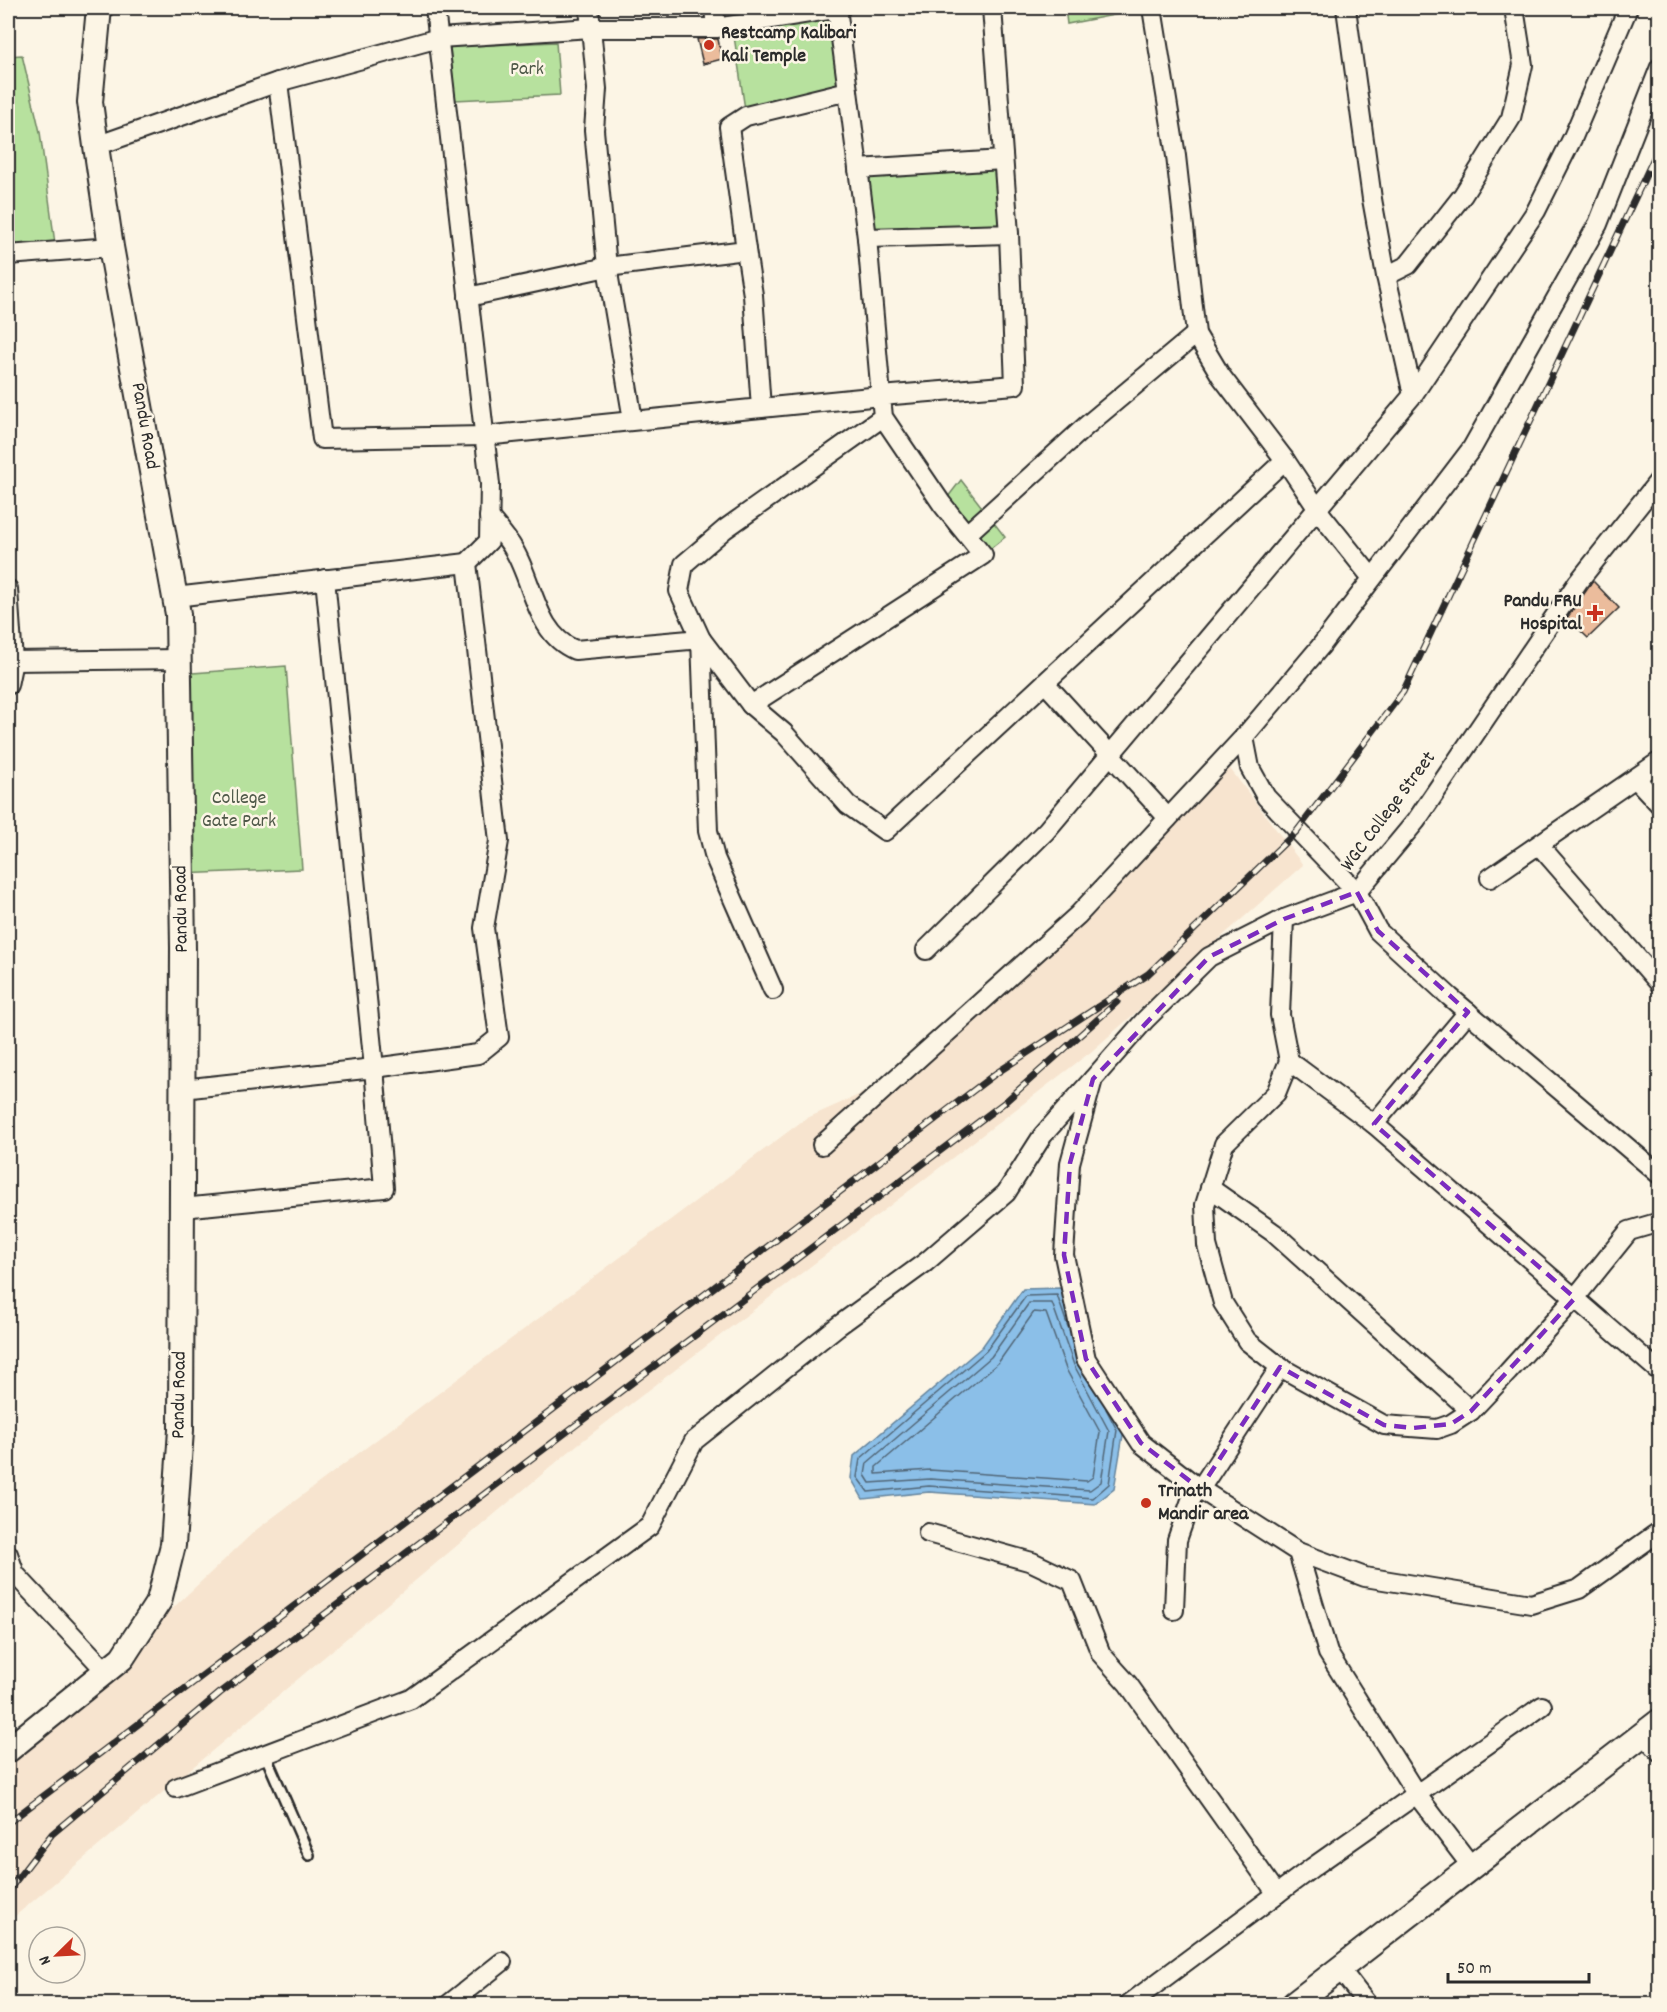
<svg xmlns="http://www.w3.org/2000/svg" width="1667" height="2012" font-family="Dekko,sans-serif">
  <rect width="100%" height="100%" fill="#fcf5e5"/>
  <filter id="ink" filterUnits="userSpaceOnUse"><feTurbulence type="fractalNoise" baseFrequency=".0167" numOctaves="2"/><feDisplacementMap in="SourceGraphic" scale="12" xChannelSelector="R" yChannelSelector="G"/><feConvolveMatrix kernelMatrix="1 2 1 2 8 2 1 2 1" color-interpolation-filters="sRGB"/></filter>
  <g filter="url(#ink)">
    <polygon fill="#f7e4cf" points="1228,766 1303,865 1092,1051 577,1445 8,1922 8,1763 256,1530 805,1119 903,1075"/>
    <g fill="#b7e19e" stroke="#718664" stroke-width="1.5">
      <polygon points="837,8 847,83 746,116 732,23"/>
      <polygon points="1065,8 1134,8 1135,11 1067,24"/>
      <polygon points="556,42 560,95 455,100 450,47"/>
      <polygon points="22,55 40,132 56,251 8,252 8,56"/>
      <polygon points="996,168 1004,226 874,228 869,176"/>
      <polygon points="961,480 1005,537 985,553 944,502"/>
      <polygon points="286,666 302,869 181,874 179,674"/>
    </g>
    <polygon fill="#8bbfe8" stroke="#65849c" stroke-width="1.5" points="1061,1288 1086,1359 1124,1429 1114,1489 1095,1504 929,1492 863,1499 851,1478 854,1456 982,1347 1023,1289"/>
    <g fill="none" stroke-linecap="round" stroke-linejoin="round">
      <g stroke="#516677" stroke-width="1.5">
        <polygon points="1052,1303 1074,1365 1109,1431 1101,1482 1090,1490 930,1479 870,1483 865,1475 867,1463 991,1357 1029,1303"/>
        <polygon points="1034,1312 1046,1313 1066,1369 1100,1432 1093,1477 1087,1481 930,1470 876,1474 876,1467 998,1363"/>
        <polyline points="1068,1327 1057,1295 1026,1296 986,1351 860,1459 857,1477 868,1492 929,1486 1093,1498 1109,1484 1117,1430 1106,1409"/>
      </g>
    </g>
    <g fill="#ebbc9c" stroke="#2b2b2b" stroke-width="1.5">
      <polygon points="697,39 718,39 722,59 703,64"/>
      <polygon points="1593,581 1619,608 1588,638 1567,618"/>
    </g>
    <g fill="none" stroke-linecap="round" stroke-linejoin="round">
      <g stroke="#2b2b2b" stroke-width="14">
        <polyline id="service" points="265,1754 309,1855"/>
      </g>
      <g stroke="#2b2b2b" stroke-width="22">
        <g id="minor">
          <polyline points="589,8 597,89 594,130 607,267 633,420"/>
          <polyline points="714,8 716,28"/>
          <polyline points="1152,8 1176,156 1196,334 1221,376 1285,460 1323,517 1372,578"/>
          <polyline points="1346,8 1372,199 1386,276 1413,395"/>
          <polyline points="1660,67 1598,224 1472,448 1320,647 1244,737 1250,768 1266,797 1357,892 1378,931 1450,997 1660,1175"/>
          <polyline points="848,91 867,238 1009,234 992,8"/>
          <polyline points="96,146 278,82"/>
          <polyline points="858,169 1003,160"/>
          <polyline points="746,250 753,295 761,408 484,436 322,439 278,82 439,38 591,28 716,28 841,8"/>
          <polyline points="8,255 111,247"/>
          <polyline points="1386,276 1408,265 1463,195 1511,118 1523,65 1514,8"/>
          <polyline points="468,297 607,267 746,250 729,127 746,116 848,91 837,8"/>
          <polyline points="761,408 881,396 867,238"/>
          <polyline points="883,417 725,529 684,564 679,591 701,639 751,705 983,555 942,504 883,417 881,396 1015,385 1009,234"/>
          <path d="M489,517C498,528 508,539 514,550C534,584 536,634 575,650L701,639L708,831L715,858L773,990"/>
          <polyline points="967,534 1086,426 1196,334"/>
          <polyline points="325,579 374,1068 478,1054 499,1037 484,928 499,841 467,563 489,541 490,484 435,8"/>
          <polyline points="8,589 13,661 8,685"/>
          <polyline points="175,597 467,563"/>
          <polyline points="13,661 179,659"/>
          <polyline points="1045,683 1168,818"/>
          <polyline points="751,705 784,733 848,805 885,831 1285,460"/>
          <polyline points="1636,779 1660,805"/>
          <polyline points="1539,845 1660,984"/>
          <polyline points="1490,878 1660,761"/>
          <polyline points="926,950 1046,831 1413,395 1536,211 1573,137 1628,8"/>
          <polyline points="1289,1061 1374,1124 1660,1372"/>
          <polyline points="1374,1124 1468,1012"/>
          <polyline points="822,1145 1078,915 1244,737"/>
          <polyline points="1210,1188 1274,1233 1471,1411"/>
          <polyline points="182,1208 384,1188 374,1068 182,1089"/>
          <polyline points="1280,1367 1247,1341 1223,1303 1207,1245 1205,1205 1224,1144 1276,1093 1289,1061 1280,1015 1284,919 1357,892 1416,821 1578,582 1660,479"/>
          <polyline points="1200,1489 1141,1443 1086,1359 1064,1255 1070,1163 1093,1079 1145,1020 1209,957 1284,919"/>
          <polyline points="928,1533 1032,1562 1072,1581 1101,1654 1128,1684 1277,1894"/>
          <polyline points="1298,1552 1365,1577 1531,1604 1579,1589 1660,1531"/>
          <polyline points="8,1554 15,1574 106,1671"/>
          <polyline points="1174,1610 1177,1540 1196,1486"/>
          <polyline points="1643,1734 1660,1752"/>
          <polyline points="176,1788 411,1699 650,1526 694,1441 838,1326 926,1262 1006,1193 1043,1135 1093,1079"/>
          <polyline points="1472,1867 1417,1795 1328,1653 1298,1552 1200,1489 1280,1367 1384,1425 1437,1429 1451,1424 1471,1411 1508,1372 1575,1298 1629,1231 1660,1222"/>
          <polyline points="1340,1969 1367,2004"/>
          <polyline points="449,2004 502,1962"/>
          <polyline points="1129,2004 1313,1867 1542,1706"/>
        </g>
      </g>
      <g stroke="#2b2b2b" stroke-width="28">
        <g id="tertiary">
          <polyline points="8,1750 122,1658 159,1601 173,1545 181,1430 183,948 178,614 111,247 96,146 90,102 99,8"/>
          <polyline points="1294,2004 1660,1721"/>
        </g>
      </g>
      <use href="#service" stroke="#fcf5e5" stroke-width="9"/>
      <use href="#minor" stroke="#fcf5e5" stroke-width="18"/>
      <use href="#tertiary" stroke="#fcf5e5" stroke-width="24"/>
      <g stroke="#2b2b2b" stroke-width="7">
        <g id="rail">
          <polyline points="8,1823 995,1074 1148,974 1297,831 1403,692 1660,145"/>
          <polyline points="8,1891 52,1834 220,1693 1005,1102 1117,1002"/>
        </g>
      </g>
      <use href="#rail" stroke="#fcf5e5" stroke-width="4.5" stroke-dasharray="14" stroke-linecap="butt"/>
    </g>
  </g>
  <path fill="none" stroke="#7b2cbf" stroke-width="4.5" stroke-dasharray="12 8" stroke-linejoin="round" d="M1357,892L1378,931L1468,1012L1374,1124L1575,1298L1471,1411L1451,1424L1413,1428L1384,1425L1280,1367L1200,1489L1141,1443L1086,1359L1064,1255L1070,1163L1093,1079L1209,957L1284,919Z"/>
  <g fill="#c8321e" stroke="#fcf5e5" stroke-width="2">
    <circle cx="709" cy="45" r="6"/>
    <path d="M1592 604h6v6h6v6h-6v6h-6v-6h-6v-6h6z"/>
    <circle cx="1146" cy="1503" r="6"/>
  </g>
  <g text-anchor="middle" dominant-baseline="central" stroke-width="5" stroke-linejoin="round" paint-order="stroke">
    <g font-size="20" font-weight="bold" fill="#2b2b2b" stroke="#fcf5e5" text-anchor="start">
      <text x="721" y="34">Restcamp Kalibari<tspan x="721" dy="23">Kali Temple</tspan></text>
      <text x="1582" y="602" text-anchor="end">Pandu FRU<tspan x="1582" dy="23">Hospital</tspan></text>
      <text x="1158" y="1492">Trinath<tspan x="1158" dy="23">Mandir area</tspan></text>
    </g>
    <g font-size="20" fill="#4e5848" stroke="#fcf5e5">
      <text x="527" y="70">Park</text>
      <text x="239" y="799">College<tspan x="239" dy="23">Gate Park</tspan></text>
    </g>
    <g font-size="20" fill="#2b2b2b" stroke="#fcf5e5">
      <text transform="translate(144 426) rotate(80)">Pandu Road</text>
      <text transform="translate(1389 812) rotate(-53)">WGC College Street</text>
      <text transform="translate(182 909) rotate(-91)">Pandu Road</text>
      <text transform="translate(180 1395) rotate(-89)">Pandu Road</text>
    </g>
  </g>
  <rect width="1667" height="2012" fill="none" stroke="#fcf5e5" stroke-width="30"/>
  <rect x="15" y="15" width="1637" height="1982" fill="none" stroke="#2b2b2b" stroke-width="2" filter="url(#ink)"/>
  <g transform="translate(57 1955) rotate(246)"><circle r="28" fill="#fcf5e5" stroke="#a8a49b" stroke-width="1.5"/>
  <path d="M0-4.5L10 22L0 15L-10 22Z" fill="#c8321e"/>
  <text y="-9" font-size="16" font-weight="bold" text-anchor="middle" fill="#2b2b2b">N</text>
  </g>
  <path d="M1448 1973v9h141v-9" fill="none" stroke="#2b2b2b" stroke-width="3"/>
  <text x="1457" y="1973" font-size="18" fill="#2b2b2b" stroke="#fcf5e5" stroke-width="4.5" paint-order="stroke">50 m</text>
</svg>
